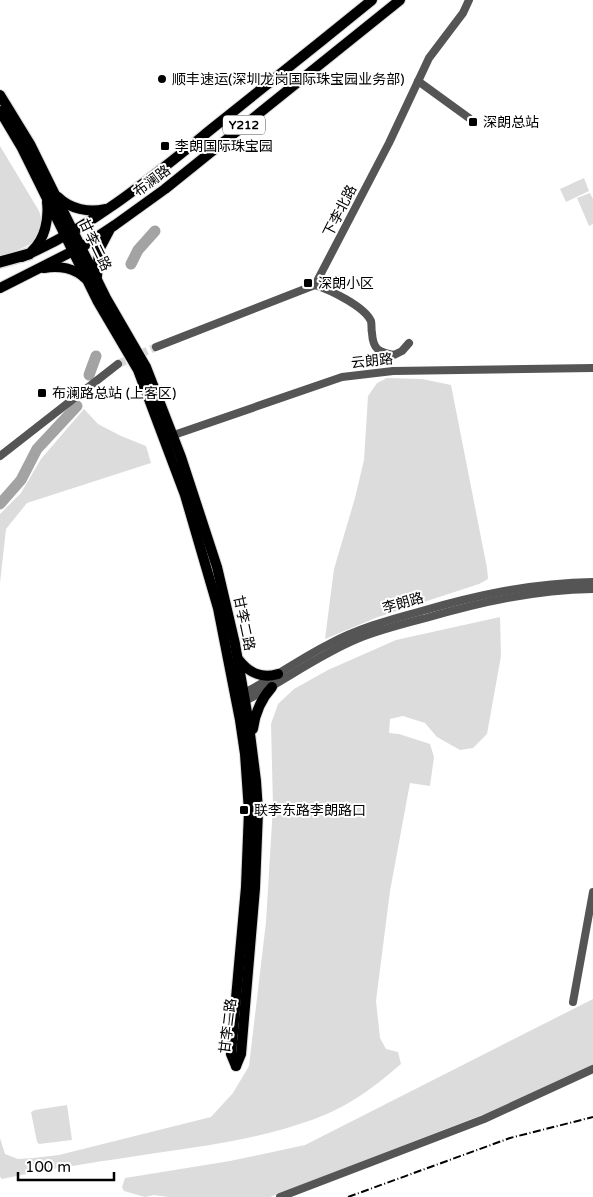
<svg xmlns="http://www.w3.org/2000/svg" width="593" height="1197" font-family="'Varela Round','Noto Sans SC',sans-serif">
  <rect width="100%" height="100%" fill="#fff"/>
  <g fill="#dcdcdc">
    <path d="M0,146L39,211C51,242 23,248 0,256Z"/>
    <polygon points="584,178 589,191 566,202 560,189"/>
    <polygon points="590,193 593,199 593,224 589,226 577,198"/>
    <polygon points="387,378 422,379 451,385 487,568 488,579 479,584 378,617 325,639 334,569 355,498 364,460 368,396 377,383"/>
    <polygon points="84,409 98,424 121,436 146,446 151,463 27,503 6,529 0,583 0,514 21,493 41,459"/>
    <path d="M500,617L501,656L487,734L473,748L460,750L437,737L425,723L403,716L390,719L389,733L399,734L430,744L434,757L430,786L410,783L390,891L376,1001L380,1038L386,1049L398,1052L401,1064C379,1083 356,1101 329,1113C276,1136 213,1145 156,1153C104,1161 53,1168 2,1179L0,1177V1138L5,1154L18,1159L33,1158L59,1155L211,1117L233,1093L249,1066L266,922L273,806L271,724L278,704L294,689L328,670L396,640Z"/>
    <polygon points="593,999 593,1066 565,1080 482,1115 270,1197 169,1197 154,1195 145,1197 124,1191 122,1187 125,1178 230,1161 305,1145"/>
    <polygon points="67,1105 72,1140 39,1144 37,1142 31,1112 35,1110"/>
  </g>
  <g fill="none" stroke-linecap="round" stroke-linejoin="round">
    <g stroke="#a3a3a3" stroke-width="11">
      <polyline points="131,264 138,250 155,231"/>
      <polyline points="89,375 96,356"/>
      <polyline points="0,504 21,480 37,449 77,406"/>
    </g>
    <polyline stroke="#d9d9d9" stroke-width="8" stroke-dasharray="8 4" stroke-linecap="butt" points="118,364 156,347"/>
    <g stroke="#dbdbdb" stroke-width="12">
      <g id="major">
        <polyline points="0,95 30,144 106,298 146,367 181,457 217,567 235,644 248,718 256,781 258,811 255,888 241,1054 236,1066"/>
        <polyline points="0,111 22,148 98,302 138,370 185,495 218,608 240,720 245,754 249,811 246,887 231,1054 236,1066"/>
        <path d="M58,197C70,209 89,213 105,209"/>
        <path d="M32,251C45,239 49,219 47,202"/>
        <path d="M22,257C92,227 151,178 209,131C264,87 318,44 372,0"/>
        <path d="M44,268C59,265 75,268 86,279"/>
        <polyline points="97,276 99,250 109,231"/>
        <polyline points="0,288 85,245 115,225 165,189 400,0"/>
        <path d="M238,659C249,673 261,679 278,674"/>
        <path d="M253,729C255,713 261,699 272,687"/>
      </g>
    </g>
    <g stroke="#dbdbdb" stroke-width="14">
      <polyline id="highway" points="0,262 29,254"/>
    </g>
    <g stroke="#555" stroke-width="8">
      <polyline points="418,81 469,118"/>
      <path d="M315,285C330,290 364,306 371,321C372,325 371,329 372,333C373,350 379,352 394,355L402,351L409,343"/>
      <polyline points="156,347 315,285 389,143 429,58 463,13 469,0"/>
      <polyline points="168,437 342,377 393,371 593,368"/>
      <polyline points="0,456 118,364"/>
      <path d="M240,695C271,680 299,659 329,644C357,629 388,620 418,612C477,595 531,583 593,582"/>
      <path d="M241,703C280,684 316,656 357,639C379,630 403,624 426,618C481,602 535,590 593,589"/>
      <polyline points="573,1002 593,892"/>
      <polyline points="280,1197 484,1119 593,1069"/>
    </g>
    <use href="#major" stroke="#000" stroke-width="10"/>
    <use href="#highway" stroke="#000" stroke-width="11"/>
    <polyline stroke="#000" stroke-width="2" stroke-dasharray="8 2.5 1 2.5" stroke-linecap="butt" points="348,1197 510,1138 593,1117"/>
  </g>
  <g fill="#000" stroke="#fff" stroke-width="2">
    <circle cx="162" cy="79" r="5"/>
    <rect x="468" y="117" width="10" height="10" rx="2.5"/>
    <rect x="160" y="141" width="10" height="10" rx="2.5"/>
    <rect x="303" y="278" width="10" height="10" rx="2.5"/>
    <rect x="37" y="388" width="10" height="10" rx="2.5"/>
    <rect x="239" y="805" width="10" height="10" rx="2.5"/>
  </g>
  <g text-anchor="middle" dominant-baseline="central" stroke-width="4" stroke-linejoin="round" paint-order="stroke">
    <rect fill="#fff" stroke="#4c4c4c" stroke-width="1" x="223" y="115.5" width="42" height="19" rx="4"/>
    <g font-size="12" font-weight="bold" fill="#000">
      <text x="244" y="125">Y212</text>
    </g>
    <g font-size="14" fill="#000" stroke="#fff" text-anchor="start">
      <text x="172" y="79">顺丰速运(深圳龙岗国际珠宝园业务部)</text>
      <text x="483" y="122">深朗总站</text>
      <text x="175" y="146">李朗国际珠宝园</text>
      <text x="318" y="283">深朗小区</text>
      <text x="52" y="393">布澜路总站 (上客区)</text>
      <text x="254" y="810">联李东路李朗路口</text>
    </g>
    <g font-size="14" fill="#000" stroke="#fff">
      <text transform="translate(152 181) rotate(-37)">布澜路</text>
      <text transform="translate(340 211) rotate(-63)">下李北路</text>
      <text transform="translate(95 245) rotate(64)">甘李二路</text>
      <text transform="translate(372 361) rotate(-6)">云朗路</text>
      <text transform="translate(403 603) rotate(-16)">李朗路</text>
      <text transform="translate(244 623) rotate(78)">甘李二路</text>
      <text transform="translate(228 1026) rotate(-83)">甘李二路</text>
    </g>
  </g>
  <path d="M18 1172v8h96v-8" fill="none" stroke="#000000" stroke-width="2.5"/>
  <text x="25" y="1172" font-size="15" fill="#000000" stroke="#ffffff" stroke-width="4" paint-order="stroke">100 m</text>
</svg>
